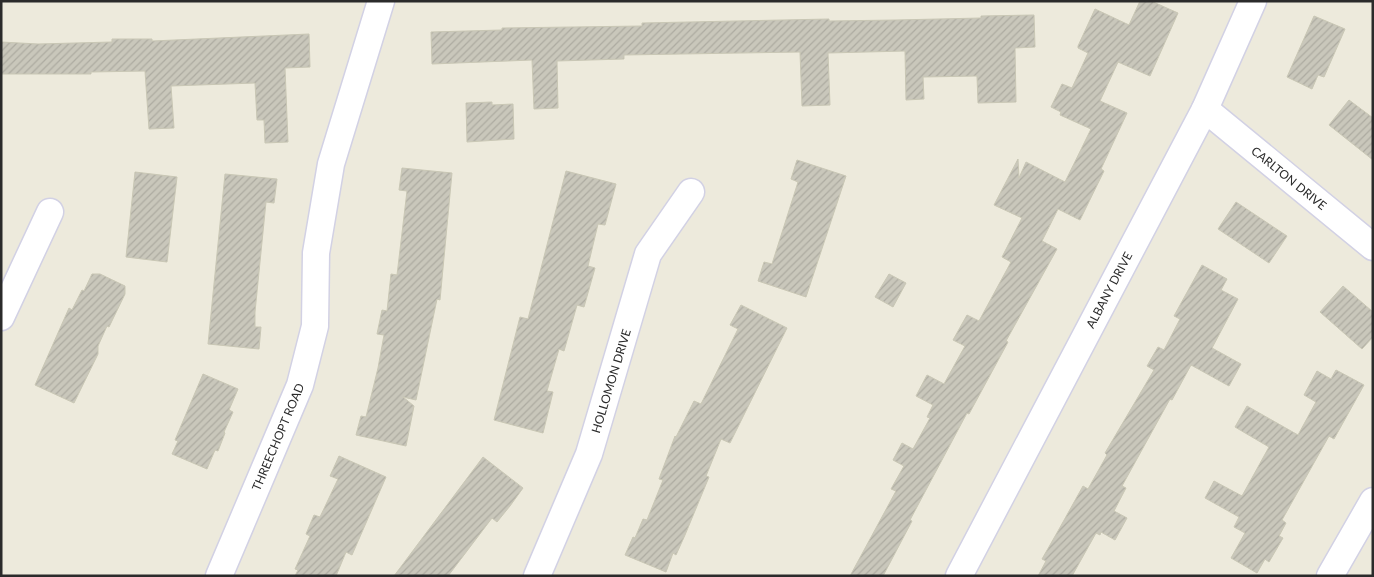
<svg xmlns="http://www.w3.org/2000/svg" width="1374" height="577" font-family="Lato,sans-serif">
  <defs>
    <pattern id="building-hatch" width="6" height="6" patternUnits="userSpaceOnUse" patternTransform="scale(1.25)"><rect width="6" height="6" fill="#c9c7bb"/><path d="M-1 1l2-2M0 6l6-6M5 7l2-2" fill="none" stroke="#adaba1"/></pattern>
  </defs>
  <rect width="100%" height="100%" fill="#edeadc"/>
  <g fill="url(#building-hatch)" stroke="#c9c7b5">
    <polygon points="1140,1 1151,1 1178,13 1150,76 1118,62 1100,101 1127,113 1101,169 1104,171 1080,220 1058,209 1042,241 1057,249 1006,341 1008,342 969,414 967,413 910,520 912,521 883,576 850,576 896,491 891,489 904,466 893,460 902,443 913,449 930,418 927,417 933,405 916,396 927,375 944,384 965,346 953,340 967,315 979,321 1011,262 1002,257 1022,218 994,205 1018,159 1019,178 1026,162 1065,182 1091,129 1060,115 1061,112 1051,107 1062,84 1072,88 1088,53 1078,48 1078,46 1095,9 1129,25"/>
    <polygon points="1034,15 1035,47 1015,48 1016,102 978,103 977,76 923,77 924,99 906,100 905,51 828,53 830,105 802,106 800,52 624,55 624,59 557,61 558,108 534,109 532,60 432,64 431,32 502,30 502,28 642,26 642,23 829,19 829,21 896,20 981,18 981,16"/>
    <polygon points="1314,16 1345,29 1324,77 1318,75 1312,89 1287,77"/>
    <polygon points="309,34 310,67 285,68 288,142 265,143 264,120 257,120 255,83 171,86 174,128 149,129 145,71 91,72 91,74 1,74 1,42 38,44 112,42 112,39 152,39 152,41"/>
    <polygon points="1349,100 1373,118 1373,160 1329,125"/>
    <polygon points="492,102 492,105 513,104 514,139 467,142 466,103"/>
    <polygon points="797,160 846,176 806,297 758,281 764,262 772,264 798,182 791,179"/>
    <polygon points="402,168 452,173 440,300 437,299 416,400 403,397 414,406 406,446 356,435 361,416 366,417 378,368 384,335 377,334 382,310 387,311 391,274 397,275 407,191 399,190"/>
    <polygon points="566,171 616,184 605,225 598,224 588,266 595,268 584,307 577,305 564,351 559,349 547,391 553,392 543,433 494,420 520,317 528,319"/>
    <polygon points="135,172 177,177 167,262 126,257"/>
    <polygon points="225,174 277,179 274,203 266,202 255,312 255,327 261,327 259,349 208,344"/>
    <polygon points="1236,202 1287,236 1269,263 1218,229"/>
    <polygon points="1202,265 1227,279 1221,290 1238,299 1212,348 1241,364 1229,386 1191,365 1172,400 1170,399 1122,486 1126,488 1114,511 1127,518 1115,540 1101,532 1100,535 1096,533 1072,576 1038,576 1046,561 1042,559 1058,531 1083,486 1088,489 1107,455 1105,453 1154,370 1147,366 1158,347 1164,350 1180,319 1174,316"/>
    <polygon points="92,274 100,274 125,286 125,294 109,327 107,326 98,346 98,354 74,403 35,385 69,308 72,310 82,290 84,291"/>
    <polygon points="889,274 906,283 893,307 875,297"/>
    <polygon points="1343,286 1373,312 1373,337 1362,349 1320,312"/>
    <polygon points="741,305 787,328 730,443 721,439 706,476 709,477 685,535 676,555 673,553 666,572 625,555 633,537 635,538 643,519 647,520 663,480 659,479 675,436 676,437 694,401 701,404 738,329 730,325"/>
    <polygon points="1336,370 1364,385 1334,439 1329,436 1282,520 1286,523 1279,536 1283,538 1269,562 1265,559 1257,573 1231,558 1245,533 1234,527 1239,517 1205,498 1214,481 1242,496 1269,447 1235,427 1247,406 1298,435 1316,402 1304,395 1317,371 1331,379"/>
    <polygon points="203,374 238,389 229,410 233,412 224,432 225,433 218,451 215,450 207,469 172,454 178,441 175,440"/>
    <polygon points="339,456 386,477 352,555 346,552 336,576 295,576 298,570 295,569 310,536 306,534 314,515 320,517 338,479 330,476"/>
    <polygon points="483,457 523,488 510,506 497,522 492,518 448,576 394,576"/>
  </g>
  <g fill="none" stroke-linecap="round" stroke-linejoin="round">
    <g stroke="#d2d1e4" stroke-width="29">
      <g id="minor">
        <polyline points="1205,109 1373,247"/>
        <polyline points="1,317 50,212"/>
        <polyline points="219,576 300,385 315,326 316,253 331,164 381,1"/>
        <polyline points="537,576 589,454 648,254 691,192"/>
        <polyline points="959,576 1205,109 1253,1"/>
        <polyline points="1330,576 1373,501"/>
      </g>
    </g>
    <use href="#minor" stroke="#fff" stroke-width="26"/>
  </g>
  <g text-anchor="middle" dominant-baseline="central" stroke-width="4.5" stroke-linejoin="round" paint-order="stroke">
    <g font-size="12" fill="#2b2b2b" stroke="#fff">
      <text transform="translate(1289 178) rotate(39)">CARLTON DRIVE</text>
      <text transform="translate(1109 290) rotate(-62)">ALBANY DRIVE</text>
      <text transform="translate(611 381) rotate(-73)">HOLLOMON DRIVE</text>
      <text transform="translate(278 437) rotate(-67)">THREECHOPT ROAD</text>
    </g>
  </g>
  <rect width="1374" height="577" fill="none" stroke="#2b2b2b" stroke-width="5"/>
</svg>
